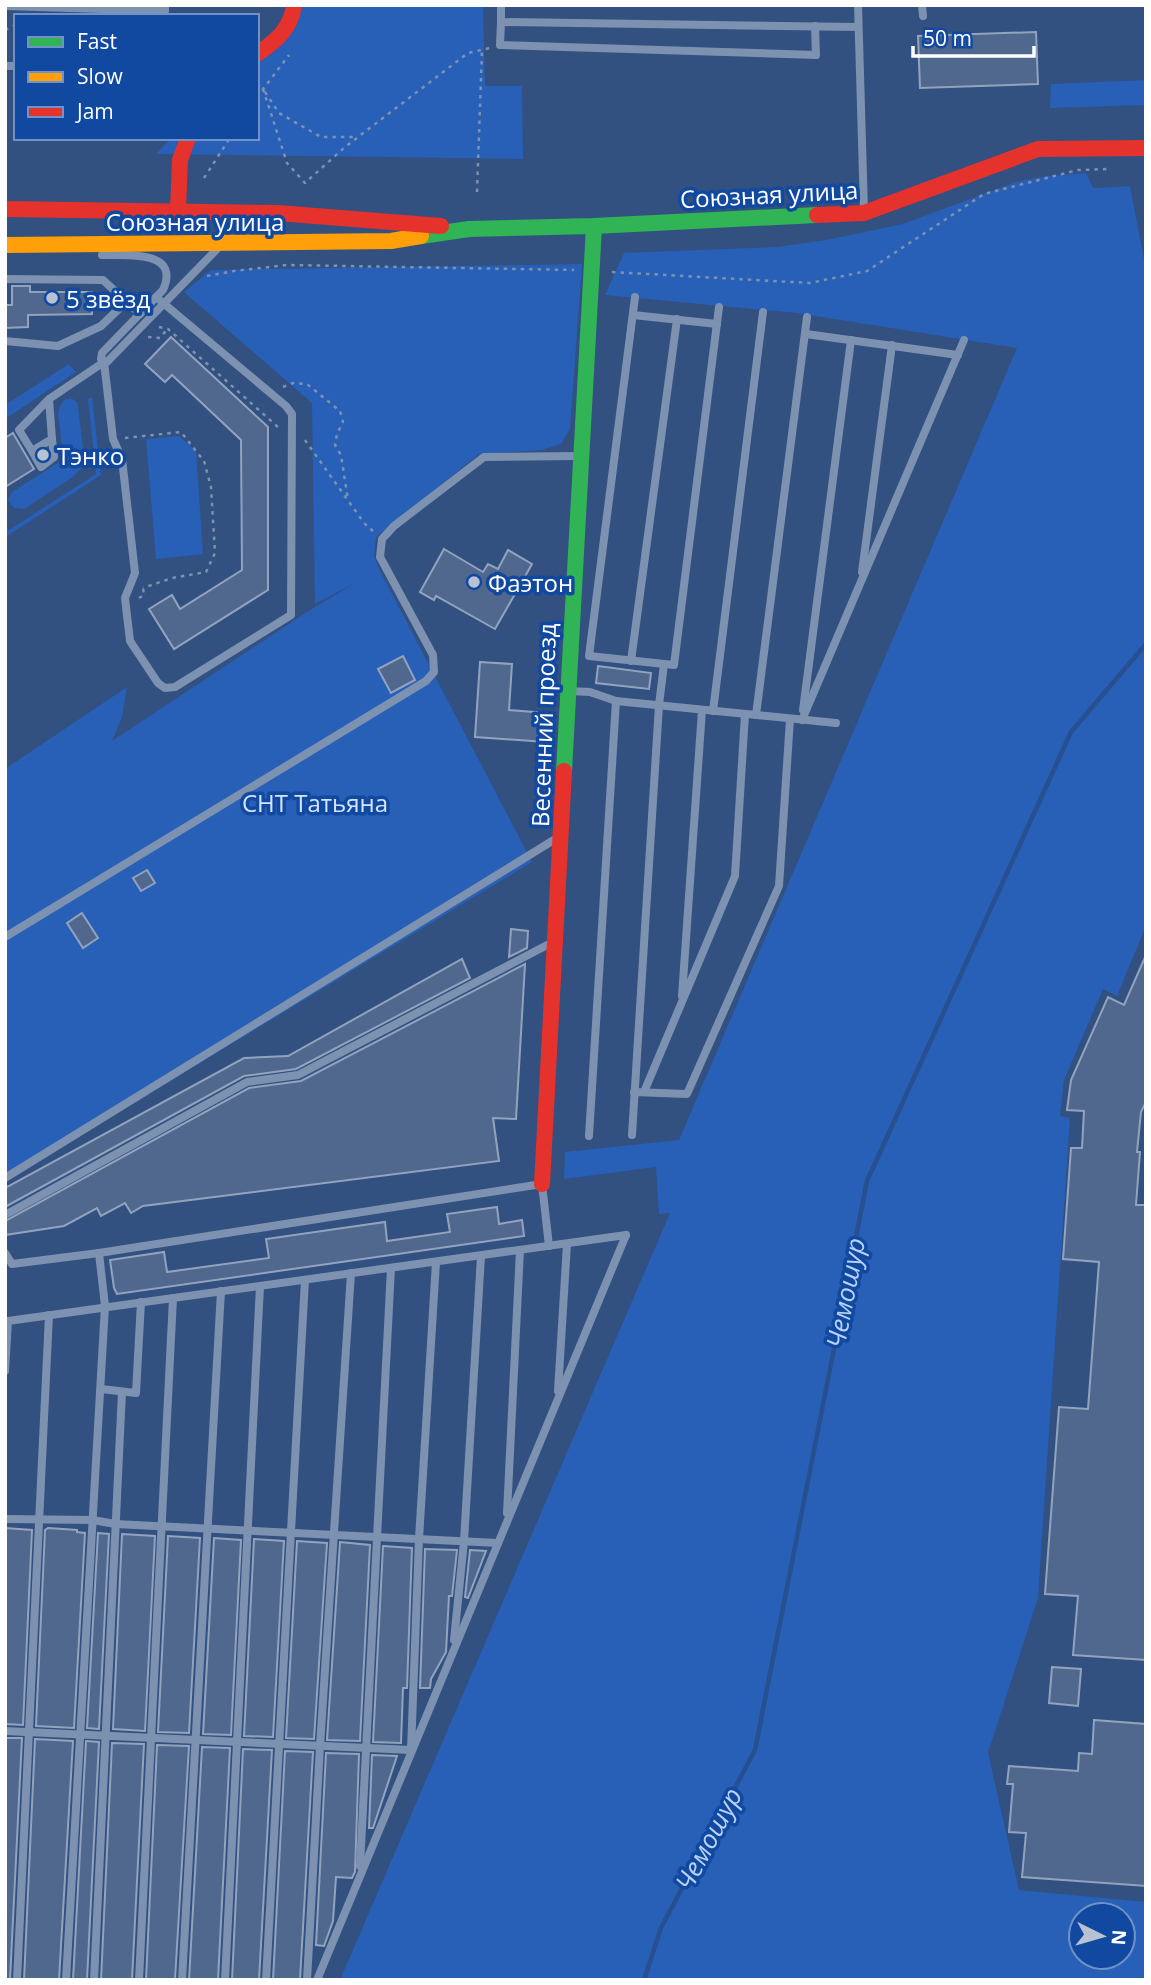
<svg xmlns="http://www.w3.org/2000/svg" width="1151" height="1985" font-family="'Open Sans',sans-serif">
  <rect width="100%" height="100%" fill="#325080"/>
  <g fill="#2760b6" fill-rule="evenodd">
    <polygon points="287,5 483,5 485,86 522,86 523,159 156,154 171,138 257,138 257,48 286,18"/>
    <polygon points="1146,80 1146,105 1050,108 1051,84"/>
    <path d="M1086,173L1093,188L1130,186L1146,270V926L1117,996L1103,989L1064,1080L1060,1116L1070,1118L1038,1598L988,1753L1019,1890L1146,1902V1980H340L670,1213L659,1214L656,1167L564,1179L565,1152L679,1140L1017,348L797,313L605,295L624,253L777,247L826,240L903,224L1019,181L1047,176ZM1081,1915H1123V1957H1081Z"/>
    <polygon points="582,264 570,429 561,444 542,450 479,454 376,537 374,556 379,569 532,862 5,1181 5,769 127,687 122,717 112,741 307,612 355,583 315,604 312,403 184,292 211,270"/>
    <polygon points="69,364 76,372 5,419 5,405"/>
    <polygon points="92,397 101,475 7,536 5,526 9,530 96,474 88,399"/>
    <polygon points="71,398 77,402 78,407 84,456 82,467 73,477 24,509 14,508 8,500 12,492 64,459 58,415 59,408 64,400"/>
    <polygon points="179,436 196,451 203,554 156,559 146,439"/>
  </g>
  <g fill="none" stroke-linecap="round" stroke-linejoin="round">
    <polyline stroke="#284f8f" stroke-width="4.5" points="644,1980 661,1928 755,1750 867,1181 1071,732 1146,644"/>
  </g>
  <g fill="#50688e" stroke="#92a3be" stroke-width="2">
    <polygon points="1036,32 1038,84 920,88 918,36"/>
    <polygon points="12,286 30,286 30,292 92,292 92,314 28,315 28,327 5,328 5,305 12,305"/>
    <polygon points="171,337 268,427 268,590 174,649 149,609 172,595 180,609 242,570 241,440 172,375 165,382 145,364"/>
    <polygon points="13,433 34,469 5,487 5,438"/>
    <polygon points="444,549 483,572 488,564 498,569 508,550 532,564 495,629 436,596 434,600 420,592"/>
    <polygon points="403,656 415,680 391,693 378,669"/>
    <polygon points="480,662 512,664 509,710 547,713 545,742 475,737"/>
    <polygon points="598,666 651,673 649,689 596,683"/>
    <polygon points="147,870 155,883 141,891 133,878"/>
    <polygon points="82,913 98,938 83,948 67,923"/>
    <polygon points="511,929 528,931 527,948 509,957"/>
    <polygon points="1146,955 1146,1102 1141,1112 1137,1152 1140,1152 1136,1205 1146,1205 1146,1660 1073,1655 1078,1596 1045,1594 1059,1407 1088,1409 1099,1262 1063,1259 1071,1148 1082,1148 1084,1111 1067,1110 1071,1080 1108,997 1124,1005"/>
    <polygon points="462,959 470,978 296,1069 244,1076 5,1207 5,1188 244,1058 288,1056"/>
    <polygon points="525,964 516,1119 493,1118 499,1161 143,1206 131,1213 125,1203 101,1216 97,1208 64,1226 5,1235 5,1221 249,1088 301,1081"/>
    <polygon points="497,1207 499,1224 522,1220 524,1236 117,1294 114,1288 110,1260 164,1252 167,1272 269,1258 266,1239 385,1222 387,1241 450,1232 447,1214"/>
    <polygon points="5,1528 32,1530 23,1725 5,1724"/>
    <polygon points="48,1528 77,1530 77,1532 85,1533 74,1728 36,1726 45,1530"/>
    <polygon points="98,1533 109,1534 99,1729 87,1728"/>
    <polygon points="122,1534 155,1536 145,1731 113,1729"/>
    <polygon points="168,1536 200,1538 189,1733 158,1732"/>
    <polygon points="214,1538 241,1540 231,1735 203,1734"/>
    <polygon points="254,1539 284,1541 273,1737 244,1736"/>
    <polygon points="297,1541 327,1543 314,1739 286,1738"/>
    <polygon points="340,1542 370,1545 360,1741 327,1740"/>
    <polygon points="383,1546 412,1548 407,1688 403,1688 401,1743 373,1742"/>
    <polygon points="425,1549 457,1550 452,1596 449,1596 446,1652 431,1679 430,1688 420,1688"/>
    <polygon points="470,1550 486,1551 468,1598 465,1597"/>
    <polygon points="1052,1667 1081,1669 1078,1706 1049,1703"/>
    <polygon points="1094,1720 1146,1724 1146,1886 1022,1877 1026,1833 1009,1832 1013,1784 1007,1784 1009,1766 1078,1771 1079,1753 1092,1754"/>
    <polygon points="5,1738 22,1738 10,1980 5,1980"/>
    <polygon points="35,1739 73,1741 59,1980 24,1980"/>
    <polygon points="86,1741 99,1742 87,1980 73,1980"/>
    <polygon points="112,1743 144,1744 132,1980 101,1980"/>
    <polygon points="157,1745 189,1746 175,1980 146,1980"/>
    <polygon points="202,1747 230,1748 218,1980 189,1980"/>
    <polygon points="243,1749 272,1750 259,1980 232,1980"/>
    <polygon points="285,1751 313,1752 300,1980 273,1980"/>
    <polygon points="326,1753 359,1754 355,1872 352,1878 336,1877 333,1921 324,1946 316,1945"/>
    <polygon points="372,1755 397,1756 373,1828 369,1828"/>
  </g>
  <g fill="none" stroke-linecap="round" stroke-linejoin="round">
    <g stroke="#7d91b0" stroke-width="2.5" stroke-dasharray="3.5 5" stroke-linecap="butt">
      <polyline points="5,30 16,25"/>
      <polyline points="263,89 287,163 305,183 345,147 468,53 490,48"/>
      <polyline points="265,92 279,113 321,137 356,137"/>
      <polyline points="257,97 289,55"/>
      <polyline points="204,178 230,138"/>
      <polyline points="477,192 482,50"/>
      <polyline points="612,272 810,283 867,271 984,194 1078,170 1109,169"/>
      <polyline points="207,276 234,271 287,265 574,270"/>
      <polyline points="159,327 168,329 279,428"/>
      <polyline points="148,337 160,338 168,328"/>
      <polyline points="283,387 293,383 307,384 340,411 343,422 337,434 335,445 341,455 348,500"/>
      <polyline points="125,438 181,432 204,461 211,487 215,553 206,572 172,578 143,588"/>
      <polyline points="305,440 364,523 374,532"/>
      <polyline points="139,598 144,595 143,588"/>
    </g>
    <g stroke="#7d91b0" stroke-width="8">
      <polyline points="501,5 501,22 858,27"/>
      <polyline points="858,5 864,210"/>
      <polyline points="922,5 923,16"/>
      <polyline points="5,6 165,11 165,5"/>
      <polyline points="501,22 500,45 816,55 815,26"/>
      <polyline points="5,66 16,66"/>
      <path d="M102,255C125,256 181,249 163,290L102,353L101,359L107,362L218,248"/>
      <polyline points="5,279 103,280 140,314"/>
      <polyline points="635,297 589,656 674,665 719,307"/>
      <polyline points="633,315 717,324"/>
      <polyline points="806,334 958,355"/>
      <polyline points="5,341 58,346 101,326 126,302"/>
      <polyline points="49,399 19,430 32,451 52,439 49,399 104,362 113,439 122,459 135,573 125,598 130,641 158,683 165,688 175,687 291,615 292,414 286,406 156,297"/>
      <polyline points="32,451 41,467 54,457 52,439"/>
      <polyline points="862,572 892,345"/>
      <polyline points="631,661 677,319"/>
      <polyline points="569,691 590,692 616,701 836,723"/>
      <polyline points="803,710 851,340"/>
      <polyline points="713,711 763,312"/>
      <polyline points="756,715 807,317"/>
      <polyline points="802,720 964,340"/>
      <polyline points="5,937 426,681 434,672 433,655 380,557 382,539 394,526 484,457 578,456"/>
      <polyline points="682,996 702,710"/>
      <polyline points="634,1092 687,1094 779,886 790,719"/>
      <polyline points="644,1092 735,876 745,714"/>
      <polyline points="632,1135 659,705 664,664"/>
      <polyline points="589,1136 616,701"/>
      <polyline points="5,1178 557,838"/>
      <polyline points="5,1215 247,1082 298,1075 551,943"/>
      <polyline points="5,1253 12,1264 99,1253 542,1184 549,1246"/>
      <polyline points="5,1371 8,1321 626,1235"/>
      <polyline points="101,1389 136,1393 141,1302"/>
      <polyline points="558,1391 567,1244"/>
      <polyline points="507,1513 520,1250"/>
      <polyline points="5,1519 93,1520 115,1524 498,1543"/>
      <polyline points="454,1640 464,1541 481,1256"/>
      <polyline points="5,1731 411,1750 419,1539 436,1262"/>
      <polyline points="360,1866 391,1268"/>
      <polyline points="17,1980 49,1315"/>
      <polyline points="66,1980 105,1306 99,1253"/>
      <polyline points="94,1980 122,1392"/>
      <polyline points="139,1980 173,1298"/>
      <polyline points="182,1980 221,1291"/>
      <polyline points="225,1980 260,1286"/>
      <polyline points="266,1980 305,1280"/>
      <polyline points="307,1980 320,1746 351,1273"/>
      <polyline points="317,1980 626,1235"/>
    </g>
    <g stroke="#30b455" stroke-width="16">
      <polyline points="421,236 469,229 594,226 817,215"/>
      <polyline points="564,771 594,226"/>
    </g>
    <polyline stroke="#ff9f0a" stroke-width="16" points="5,245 391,241 421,236"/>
    <g stroke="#e5322d" stroke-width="16">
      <path d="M257,54C276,41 291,29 294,5"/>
      <polyline points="5,209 278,213 441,226"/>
      <polyline points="178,210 180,160 188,138"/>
      <polyline points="817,215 864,213 1038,149 1146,148"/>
      <polyline points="542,1184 564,771"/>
    </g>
  </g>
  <g fill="#b7c2d3" stroke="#1249a0" stroke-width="2.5">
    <circle cx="52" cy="298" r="7"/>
    <circle cx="43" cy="455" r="7"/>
    <circle cx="474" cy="582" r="7"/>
  </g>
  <g text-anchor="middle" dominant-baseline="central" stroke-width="7" stroke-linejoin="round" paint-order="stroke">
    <g font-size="24" fill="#fff" stroke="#1249a0">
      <text transform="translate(769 194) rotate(-3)">Союзная улица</text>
      <text x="195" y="221">Союзная улица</text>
      <text transform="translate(543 725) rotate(-88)">Весенний проезд</text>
    </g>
    <g font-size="24" fill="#fff" stroke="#1249a0" text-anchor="start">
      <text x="66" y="298">5 звёзд</text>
      <text x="57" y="455">Тэнко</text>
      <text x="488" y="582">Фаэтон</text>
    </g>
    <g font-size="24" fill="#d3e4fe" stroke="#1249a0">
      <text x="315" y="802">СНТ Татьяна</text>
    </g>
    <g font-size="26" font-style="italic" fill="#b7d3fb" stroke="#1249a0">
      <text transform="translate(845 1293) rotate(-79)">Чемошур</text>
      <text transform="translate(708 1839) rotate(-62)">Чемошур</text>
    </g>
  </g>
  <rect width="1151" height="1985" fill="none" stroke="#ffffff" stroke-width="14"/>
  <rect x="14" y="14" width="245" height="126" fill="#1249a0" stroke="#7192c6" stroke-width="2"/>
  <rect x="28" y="37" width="35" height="10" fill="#30b455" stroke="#7192c6" stroke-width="2"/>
  <text x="77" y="49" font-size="21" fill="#ffffff">Fast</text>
  <rect x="28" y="72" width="35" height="10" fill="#ff9f0a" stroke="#7192c6" stroke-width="2"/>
  <text x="77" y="84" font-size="21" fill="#ffffff">Slow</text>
  <rect x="28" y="107" width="35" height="10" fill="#e5322d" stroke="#7192c6" stroke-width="2"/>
  <text x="77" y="119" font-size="21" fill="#ffffff">Jam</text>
  <g transform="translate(1102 1936) rotate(95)"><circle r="33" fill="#1249a0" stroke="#7192c6" stroke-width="2"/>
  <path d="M0-5L12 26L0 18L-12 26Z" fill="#b7c2d3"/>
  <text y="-10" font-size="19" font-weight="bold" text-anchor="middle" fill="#ffffff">N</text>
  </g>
  <path d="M913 46v10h121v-10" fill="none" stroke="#ffffff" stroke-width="3.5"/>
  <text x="923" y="46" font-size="21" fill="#ffffff" stroke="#1249a0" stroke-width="5" paint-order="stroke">50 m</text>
</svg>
